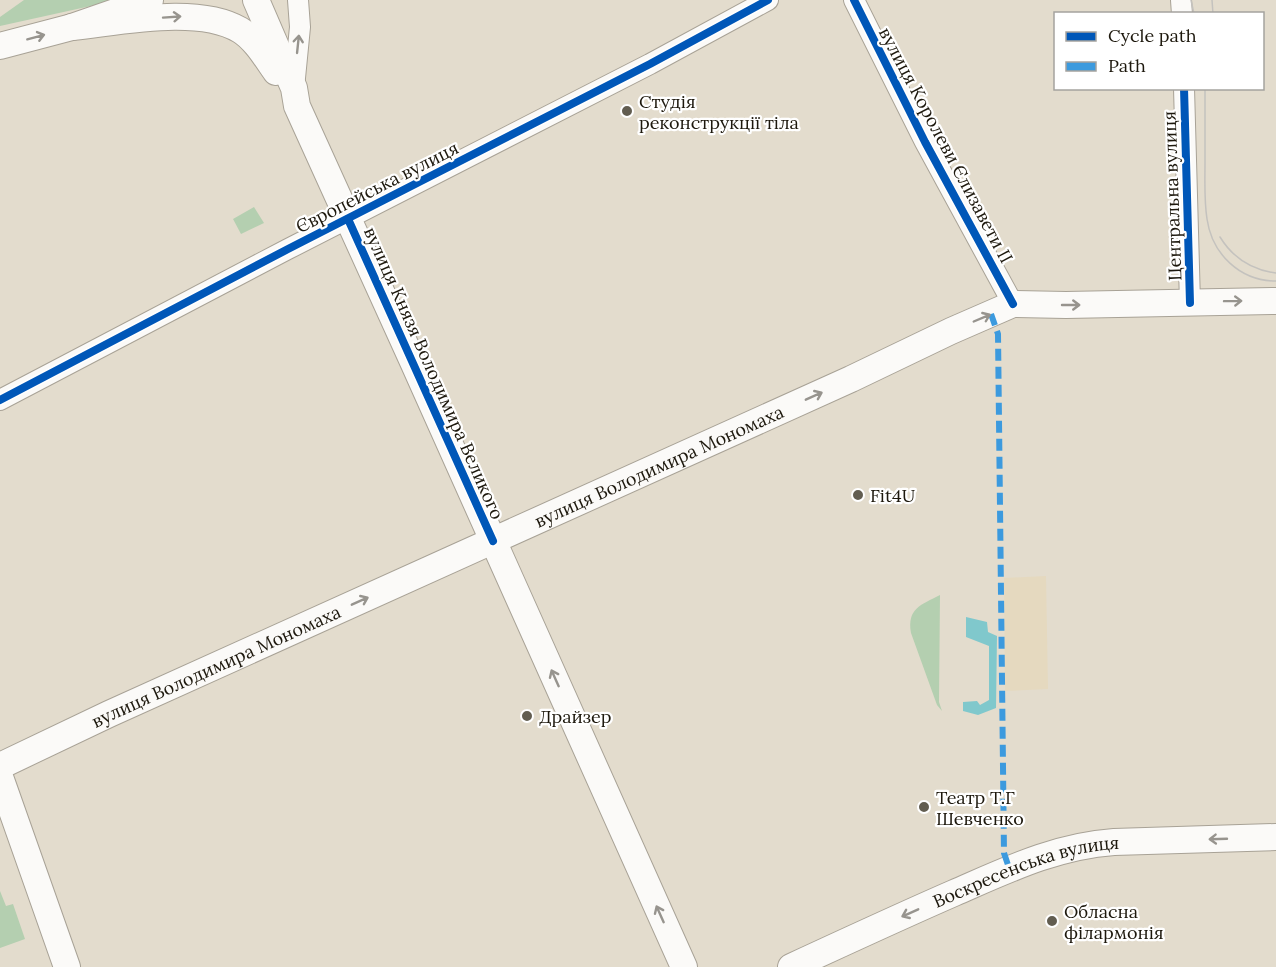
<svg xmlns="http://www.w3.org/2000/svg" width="1276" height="967" font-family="Lora,serif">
  <rect width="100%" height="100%" fill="#e3dccd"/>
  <polygon fill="#e5d9bf" points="1046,576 1048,689 1005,691 1004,578"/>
  <g fill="#b4cfb0">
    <polygon points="24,0 118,0 0,26 0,17"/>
    <polygon points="254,207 264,223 241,234 233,219"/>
    <path d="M940,595L939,702L942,711L937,705L911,633C907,608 921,605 940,595Z"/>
    <polygon points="0,891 6,906 13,904 25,939 0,948"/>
  </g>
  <polygon fill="#80c8cc" points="966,617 987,622 988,632 997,636 996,708 978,715 963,711 963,702 977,701 980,705 989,700 989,646 966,637"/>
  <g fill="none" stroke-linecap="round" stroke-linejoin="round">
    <g stroke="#a8a296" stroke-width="22">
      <g id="minor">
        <polyline points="854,0 925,142 1013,304"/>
        <polyline points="1181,0 1182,14"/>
        <polyline points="294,88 300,27 298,0"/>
        <polyline points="1184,88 1190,303"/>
        <polyline points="0,400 288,249 650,64 768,0"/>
      </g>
    </g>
    <g stroke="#a8a296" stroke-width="28">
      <g id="major">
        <polyline points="256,0 294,88 297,106 414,364 684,967"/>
        <path d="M72,27C120,22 198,5 240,30C255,39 266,58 276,72"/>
        <polyline points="0,46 72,27 150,0"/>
        <path id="s1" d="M0,766L109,714L851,379L951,331L1013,304L1066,305L1276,301"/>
        <polyline points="0,777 67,967"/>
        <path id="s2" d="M791,967C845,942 899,917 954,893C1007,870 1056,846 1114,842L1276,837"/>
      </g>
    </g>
    <use href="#minor" stroke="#fbfaf8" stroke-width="20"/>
    <use href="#major" stroke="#fbfaf8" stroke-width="26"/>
    <g stroke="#c4c2be" stroke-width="1.5">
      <polyline points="1191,0 1194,14"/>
      <polyline points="1212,0 1213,14"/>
      <path d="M1205,88C1205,113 1205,138 1205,163C1205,181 1204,200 1207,219C1212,254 1240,281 1276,281"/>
      <path d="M1220,237C1233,258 1252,270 1276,273"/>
    </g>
    <polyline stroke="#3c9ade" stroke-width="6" stroke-dasharray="12 6" stroke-linecap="butt" points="991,314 998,334 1004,853 1009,868"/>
    <g stroke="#fff" stroke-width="11">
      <g id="cycleway">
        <polyline points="854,0 925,142 1013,304"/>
        <polyline points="1184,88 1190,303"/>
        <polyline points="348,219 493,541"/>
        <polyline points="0,400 288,249 650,64 768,0"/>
      </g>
    </g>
    <use href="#cycleway" stroke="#0057b8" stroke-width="8"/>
  </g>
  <defs><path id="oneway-shaft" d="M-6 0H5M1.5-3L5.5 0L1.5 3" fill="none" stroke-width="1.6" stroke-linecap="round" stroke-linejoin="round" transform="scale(1.5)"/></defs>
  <g stroke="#97948e">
    <use href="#oneway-shaft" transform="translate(172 17) rotate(-4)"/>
    <use href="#oneway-shaft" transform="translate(36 37) rotate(-15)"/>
    <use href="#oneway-shaft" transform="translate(298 44) rotate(-84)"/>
    <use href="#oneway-shaft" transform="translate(1233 301) rotate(-1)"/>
    <use href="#oneway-shaft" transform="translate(1071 305)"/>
    <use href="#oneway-shaft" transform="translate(982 318) rotate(-23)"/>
    <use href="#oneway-shaft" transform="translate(814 396) rotate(-24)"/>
    <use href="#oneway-shaft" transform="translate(360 601) rotate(-24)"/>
    <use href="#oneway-shaft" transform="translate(555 678) rotate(-114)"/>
    <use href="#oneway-shaft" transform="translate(1218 839) rotate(178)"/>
    <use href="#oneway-shaft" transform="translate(910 913) rotate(156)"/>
    <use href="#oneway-shaft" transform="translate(660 914) rotate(-114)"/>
  </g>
  <g fill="#625d50" stroke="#fff" stroke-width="2">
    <circle cx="627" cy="111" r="6"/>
    <circle cx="858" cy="495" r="6"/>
    <circle cx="527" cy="716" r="6"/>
    <circle cx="924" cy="807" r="6"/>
    <circle cx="1052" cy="921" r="6"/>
  </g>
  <g text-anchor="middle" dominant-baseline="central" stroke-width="4.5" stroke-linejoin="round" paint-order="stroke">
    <g font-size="18" fill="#1d180d" stroke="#fff" text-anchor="start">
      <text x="639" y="101">Студія<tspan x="639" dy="21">реконструкції тіла</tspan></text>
      <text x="870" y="495">Fit4U</text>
      <text x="539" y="716">Драйзер</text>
      <text x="936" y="797">Театр Т.Г<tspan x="936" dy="21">Шевченко</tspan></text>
      <text x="1064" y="911">Обласна<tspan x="1064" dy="21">філармонія</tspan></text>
    </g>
    <g font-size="18" fill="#1d180d" stroke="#fff">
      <text transform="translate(946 145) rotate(62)">вулиця Королеви Єлизавети ІІ</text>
      <text transform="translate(377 187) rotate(-27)">Європейська вулиця</text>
      <text transform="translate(1172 196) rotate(-92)">Центральна вулиця</text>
      <text transform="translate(434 373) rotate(66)">вулиця Князя Володимира Великого</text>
      <text stroke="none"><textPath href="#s1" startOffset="724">вулиця Володимира Мономаха</textPath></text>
      <text stroke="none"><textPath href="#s1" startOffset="238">вулиця Володимира Мономаха</textPath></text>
      <text stroke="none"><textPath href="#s2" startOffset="255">Воскресенська вулиця</textPath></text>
    </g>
  </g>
  <rect x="1054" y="12" width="210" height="78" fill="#ffffff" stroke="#a5a39e" stroke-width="1.5"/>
  <rect x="1066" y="32" width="30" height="9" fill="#0057b8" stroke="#a5a39e" stroke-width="1.5"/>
  <text x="1108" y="42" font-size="18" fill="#1d180d">Cycle path</text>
  <rect x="1066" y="62" width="30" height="9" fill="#3c9ade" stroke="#a5a39e" stroke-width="1.5"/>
  <text x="1108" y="72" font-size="18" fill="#1d180d">Path</text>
</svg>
